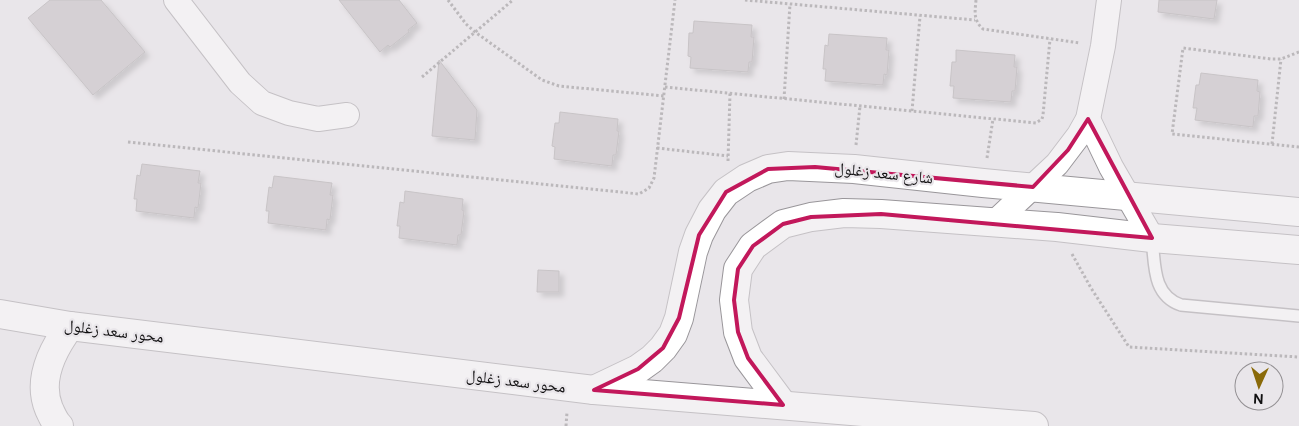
<svg xmlns="http://www.w3.org/2000/svg" width="1299" height="426" font-family="'DM Sans','Noto Naskh Arabic',sans-serif">
  <defs>
    <filter id="shadow"><feDropShadow dx="4.5" dy="4.5" stdDeviation="2.5" flood-color="#0004"/></filter>
  </defs>
  <rect width="100%" height="100%" fill="#e9e6ea"/>
  <g fill="#bcb7ba" stroke="#a09b9d" filter="url(#shadow)">
    <polygon points="50,0 101,0 145,52 93,95 28,18"/>
    <polygon points="339,0 399,0 417,23 408,30 409,32 390,47 388,45 380,52"/>
    <polygon points="1159,0 1217,0 1214,19 1158,12"/>
    <polygon points="694,21 752,25 751,37 754,37 752,62 749,62 748,72 690,68 691,57 688,56 689,33 693,33"/>
    <polygon points="829,34 887,38 886,50 889,50 887,75 884,74 883,85 825,81 826,69 823,69 825,45 828,46"/>
    <polygon points="956,50 1015,55 1014,67 1017,67 1015,91 1012,91 1011,102 953,98 954,86 950,86 952,62 956,62"/>
    <polygon points="439,60 477,110 475,140 432,136"/>
    <polygon points="1201,73 1258,80 1257,91 1260,92 1258,116 1254,116 1253,127 1195,120 1197,108 1193,108 1196,85 1199,85"/>
    <polygon points="560,112 618,119 617,131 619,131 616,155 613,155 612,166 554,159 555,147 552,146 555,123 559,123"/>
    <polygon points="142,164 200,171 198,183 201,183 198,208 195,207 194,218 136,211 137,199 134,199 137,175 140,176"/>
    <polygon points="274,176 332,183 330,195 333,195 330,220 327,219 326,230 268,223 269,211 266,211 269,187 272,188"/>
    <polygon points="405,191 463,199 462,210 464,211 461,235 458,235 457,245 399,238 400,226 397,226 400,202 404,203"/>
    <polygon points="538,270 559,271 559,292 537,292"/>
  </g>
  <g fill="none" stroke-linecap="round" stroke-linejoin="round">
    <g stroke="#99969a" stroke-width="14">
      <path id="lane" d="M1152,238C1155,264 1152,295 1181,305L1299,316"/>
    </g>
    <g stroke="#99969a" stroke-width="26">
      <g id="street">
        <polyline points="176,0 240,83 262,103 289,113 318,119 347,115"/>
        <polyline points="1088,119 1111,167 1152,238"/>
        <polyline points="994,223 1057,164 1079,135 1088,119 1103,46 1109,0"/>
      </g>
    </g>
    <g stroke="#99969a" stroke-width="30">
      <g id="secondary">
        <polyline points="0,314 70,326 594,390 1034,426"/>
        <polyline points="594,390 638,369 652,359 663,348 673,334 679,318 693,252 699,235 712,210 726,192 747,178 768,169 788,166 854,169 983,183 1299,212"/>
        <polyline points="783,405 748,358 738,332 734,300 738,269 753,246 783,224 811,217 844,213 881,214 1057,227 1152,238 1299,250"/>
        <path d="M59,426C54,421 52,415 49,409C37,380 52,350 70,326"/>
      </g>
    </g>
    <g stroke="#848284" stroke-width="3" stroke-dasharray="2.5 2.5" stroke-linecap="butt">
      <polyline points="448,0 466,24 475,32 542,80 559,86 664,96"/>
      <polyline points="745,0 975,20"/>
      <path d="M976,0C975,12 973,20 983,29L1080,43"/>
      <polyline points="1299,52 1281,59 1271,59 1183,48 1172,134 1299,147"/>
      <polyline points="422,77 513,0"/>
      <polyline points="665,87 1036,123 1042,119 1043,115 1050,39"/>
      <polyline points="784,99 790,4"/>
      <polyline points="912,111 920,16"/>
      <polyline points="128,142 639,194 649,188 654,178 675,0"/>
      <polyline points="1272,144 1281,59"/>
      <polyline points="856,145 860,106"/>
      <polyline points="657,148 728,156"/>
      <polyline points="987,158 993,119"/>
      <polyline points="728,161 730,93"/>
      <polyline points="1072,254 1091,288 1129,347 1299,357"/>
      <polyline points="566,426 567,412"/>
    </g>
    <use href="#lane" stroke="#fff" stroke-width="11"/>
    <use href="#street" stroke="#fff" stroke-width="24"/>
    <use href="#secondary" stroke="#fff" stroke-width="28"/>
  </g>
  <path d="M0 0H1299V426H0ZM1088,119L1152,238L881,214L811,217L783,224L753,246L738,269L734,300L738,332L748,358L783,405L594,390L638,369L663,348L679,318L699,235L726,192L768,169L815,167L1033,187L1068,150Z" fill="#e9e6ea" fill-opacity=".55" fill-rule="evenodd"/>
  <path fill="none" stroke="#c2185b" stroke-width="4" stroke-linejoin="round" d="M1088,119L1152,238L881,214L811,217L783,224L753,246L738,269L734,300L738,332L748,358L783,405L594,390L638,369L663,348L679,318L699,235L726,192L768,169L815,167L1033,187L1068,150Z"/>
  <g text-anchor="middle" dominant-baseline="central" stroke-width="4.5" stroke-linejoin="round" paint-order="stroke">
    <g font-size="16" fill="#111011" stroke="#e9e6ea">
      <text transform="translate(884 173) rotate(6)">شارع سعد زغلول</text>
      <text transform="translate(114 331) rotate(7)">محور سعد زغلول</text>
      <text transform="translate(516 381) rotate(7)">محور سعد زغلول</text>
    </g>
  </g>
  <g transform="translate(1259 386) rotate(183)"><circle r="24" fill="#e9e6ea" stroke="#939093"/>
  <path d="M0-4L9 19L0 12L-9 19Z" fill="#8a6a09"/>
  <text y="-8" font-size="14" font-weight="bold" text-anchor="middle" fill="#111011">N</text>
  </g>
</svg>
